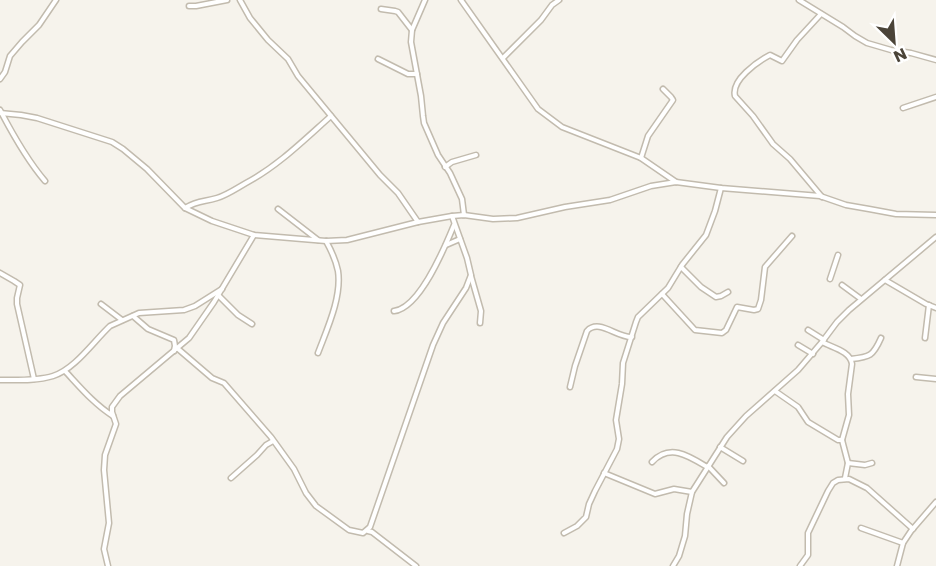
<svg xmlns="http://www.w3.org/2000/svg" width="936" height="566" font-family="Poppins,sans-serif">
  <rect width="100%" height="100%" fill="#f6f3ec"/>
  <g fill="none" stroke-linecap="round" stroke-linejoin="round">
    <g stroke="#c2bbae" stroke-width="7">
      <g id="street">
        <polyline points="240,0 250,18 268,40 288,59 298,76 380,175 398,193 418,222"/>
        <polyline points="425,0 412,30 411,42 421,96 423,116 424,123 438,155 450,173 462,199 464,215"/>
        <polyline points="461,0 538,109 562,127 641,158 676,182"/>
        <polyline points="799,0 843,27 855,36 867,43 891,50 911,53 936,60"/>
        <polyline points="189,6 196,6 227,0"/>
        <polyline points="381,9 395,11 398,12 412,30"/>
        <path d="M821,14L797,40L782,61L770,55C757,62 731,80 735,96L753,116L773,144L790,159L822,197"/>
        <polyline points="503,58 541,20 552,5 559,0"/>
        <polyline points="378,59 408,74 417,74"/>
        <polyline points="0,79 5,72 10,56 22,42 39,25 56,0"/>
        <polyline points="903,108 936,97"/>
        <path d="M0,110C13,135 27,160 45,181"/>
        <polyline points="0,113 21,115 37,118 112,142 123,149 147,169 185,208 212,221 254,235 326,241 347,240 418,222 452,216 464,215 493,219 517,218 565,207 610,200 651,186 676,182 721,188 820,196 846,205 869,209 896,214 936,215"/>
        <polyline points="641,158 648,136 673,100 671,97 663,89"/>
        <polyline points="445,167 452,162 476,155"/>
        <path d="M185,208C198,200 204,202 217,198C227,195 237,188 246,183C278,166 304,140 331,116"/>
        <polyline points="278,209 318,240"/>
        <polyline points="446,245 460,239"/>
        <polyline points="681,267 701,287 716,297 721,296 728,292"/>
        <polyline points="0,273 14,281 20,285 17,298 17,304 34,379"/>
        <polyline points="471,276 481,311 480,323"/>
        <polyline points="830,279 838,255"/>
        <polyline points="885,280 926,304 936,308"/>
        <polyline points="842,285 861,299"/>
        <polyline points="662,294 695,330 722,333 726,330 737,307 754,310 758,309 761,300 765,267 792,236"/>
        <polyline points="218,295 238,315 252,324"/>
        <polyline points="101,304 122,320"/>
        <path d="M394,311C420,308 445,247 454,225"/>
        <polyline points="133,316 148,329 174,340 175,346 174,351"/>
        <polyline points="808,330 824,340"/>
        <polyline points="925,338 929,305"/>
        <polyline points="798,345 813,354"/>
        <polyline points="177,348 212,378 224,383 271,437 294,469 306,493 316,506 349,530 363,533 370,527 433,345 443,323 466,288 471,275 467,258 452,216"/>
        <path d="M318,353C327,329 342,297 338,271C336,261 331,250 326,241"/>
        <path d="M851,359C870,357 873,356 881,338"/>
        <path d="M65,371C80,387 94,404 113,416"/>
        <polyline points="916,377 936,379"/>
        <path d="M0,380C17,380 37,381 53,376C75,369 93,342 110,326L139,313L184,310L195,306L222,289"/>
        <path d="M570,387L575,366L587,331C599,318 617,338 632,337"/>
        <path d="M775,391L798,407L808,422L838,440H842L849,415L848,394L852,364C850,351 833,348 822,342"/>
        <polyline points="842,440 848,463 845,478"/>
        <polyline points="720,447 743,461"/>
        <path d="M652,462C670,443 689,456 707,467"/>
        <polyline points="848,463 865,465 872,463"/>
        <polyline points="708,466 724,483"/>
        <polyline points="604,473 655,494 674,489 692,492"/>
        <polyline points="231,478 257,455 266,445 273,441"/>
        <polyline points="861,528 903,543"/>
        <polyline points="368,531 372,532 416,566"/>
        <polyline points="564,533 577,526 586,517 589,504 595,491 617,449 619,439 616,420 622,384 623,363 636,322 638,317 668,288 682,265 706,235 715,211 721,188"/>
        <polyline points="108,566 104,549 109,523 104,470 105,455 116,424 112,412 112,407 120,396 189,338 214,302 254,235"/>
        <polyline points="673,566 679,556 685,536 687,514 692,492 727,437 746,416 798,370 822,342 837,322 849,310 936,237"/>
        <polyline points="800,566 808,555 808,533 828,491 833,483 838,480 849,479 867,488 913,529"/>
        <polyline points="897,566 903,543 911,531 936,502"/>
      </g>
    </g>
    <use href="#street" stroke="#fff" stroke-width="4"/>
  </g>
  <g transform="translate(894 42) rotate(155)" stroke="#ffffff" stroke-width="4.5" paint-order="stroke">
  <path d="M0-4.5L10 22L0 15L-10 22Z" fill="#4b4439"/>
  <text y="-9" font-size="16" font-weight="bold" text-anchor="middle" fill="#4b4439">N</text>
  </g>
</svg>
